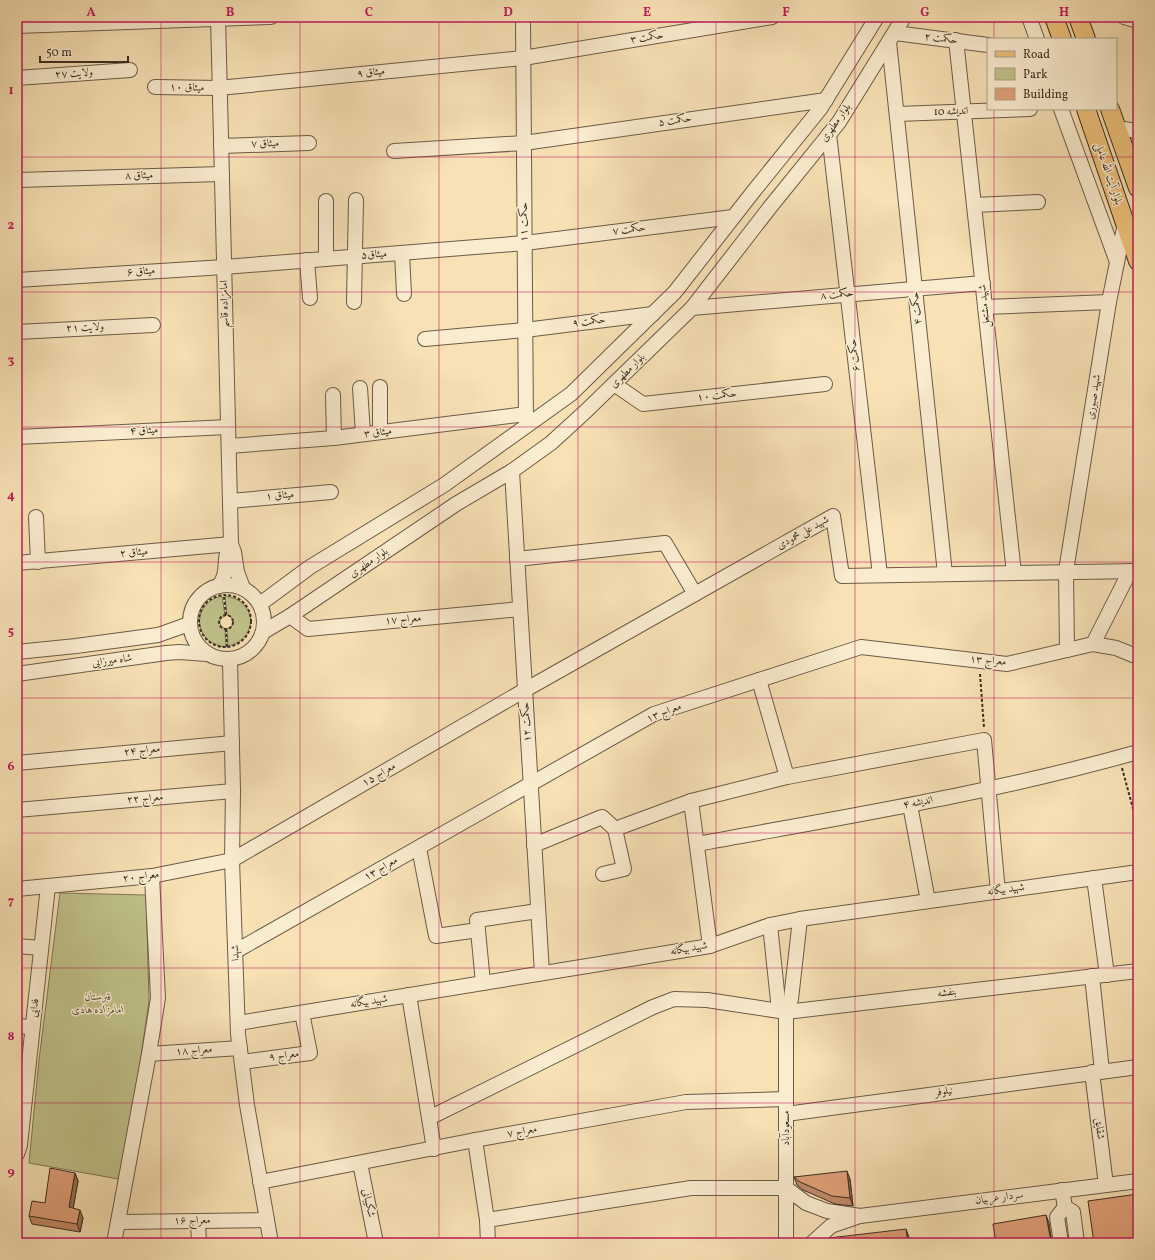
<svg xmlns="http://www.w3.org/2000/svg" width="1155" height="1260" font-family="Vollkorn,Amiri,serif">
  <rect width="100%" height="100%" fill="#f7e1b5"/>
  <filter id="stains"><feTurbulence type="fractalNoise" baseFrequency=".005" numOctaves="4"/><feColorMatrix values="0 0 0 0 .2 0 0 0 0 .09 0 0 0 0 .02 0 0 0 .5 -.17"/></filter>
  <radialGradient id="worn" r=".72"><stop offset=".6" stop-color="#630" stop-opacity="0"/><stop offset="1" stop-color="#630" stop-opacity=".3"/></radialGradient>
  <g fill="#c0c28b" stroke="#7e7856">
    <path d="M222,596L225,616C218,619 218,625 225,629L226,647C193,644 190,603 222,596Z"/>
    <path d="M225,596C257,600 260,638 228,646L227,629L232,626C234,621 232,616 227,615Z"/>
    <polygon points="60,893 146,895 149,1000 124,1180 29,1163 39,1060"/>
  </g>
  <g fill="none" stroke-linecap="round" stroke-linejoin="round">
    <g stroke="#6b5c46" stroke-width="16">
      <g id="minor">
        <polyline points="218,17 231,544 234,552 237,572 243,588"/>
        <polyline points="523,17 526,426"/>
        <polyline points="1029,17 1037,39"/>
        <polyline points="1124,17 1138,21"/>
        <polyline points="17,26 271,17"/>
        <polyline points="895,33 988,45"/>
        <polyline points="956,40 1014,573"/>
        <polyline points="889,42 945,574"/>
        <polyline points="17,78 130,70"/>
        <polyline points="155,87 219,88 523,58 772,17"/>
        <polyline points="1061,109 1117,262"/>
        <polyline points="897,114 1030,109"/>
        <polyline points="1116,128 1138,131"/>
        <polyline points="829,134 880,575"/>
        <polyline points="221,146 309,143"/>
        <polyline points="394,151 524,143 826,100"/>
        <polyline points="17,180 222,174"/>
        <polyline points="974,205 1038,202"/>
        <polyline points="402,253 404,294"/>
        <polyline points="326,259 326,201"/>
        <polyline points="307,260 310,298"/>
        <polyline points="17,280 224,267 525,243 733,217"/>
        <polyline points="354,302 356,200"/>
        <polyline points="985,307 1109,302"/>
        <polyline points="692,308 983,283"/>
        <polyline points="17,332 153,325"/>
        <polyline points="425,339 525,330 653,314"/>
        <polyline points="614,384 643,404 825,384"/>
        <polyline points="380,387 380,432"/>
        <polyline points="360,388 363,434"/>
        <polyline points="333,395 334,438"/>
        <polyline points="17,437 228,427"/>
        <polyline points="229,446 334,438 526,414"/>
        <polyline points="512,471 542,973"/>
        <polyline points="230,501 331,492"/>
        <polyline points="36,517 38,562"/>
        <polyline points="517,559 665,543 695,594"/>
        <polyline points="17,563 231,544"/>
        <circle cx="227" cy="622" r="37"/>
        <path d="M219,586C230,570 222,562 229,548"/>
        <polyline points="260,604 310,567 444,485 571,394 675,292 753,192 820,109 877,17"/>
        <polyline points="290,616 308,629 520,609"/>
        <polyline points="263,632 290,616 456,504 512,471 551,443 586,411 692,308 771,206 839,122 904,17"/>
        <polyline points="1093,644 1130,571"/>
        <polyline points="1067,650 1066,571 1109,302 1125,223"/>
        <polyline points="17,652 76,646 158,635 189,624"/>
        <polyline points="230,660 233,791 232,860 238,1034 247,1105 271,1243"/>
        <polyline points="17,674 166,653 179,652 207,654"/>
        <polyline points="759,680 787,777"/>
        <polyline points="17,763 232,743"/>
        <polyline points="691,801 710,946"/>
        <polyline points="910,805 928,901"/>
        <polyline points="17,810 233,791"/>
        <path d="M697,844C844,817 993,793 1138,752"/>
        <polyline points="534,845 602,817 615,829 691,801 787,777 984,740 998,892"/>
        <polyline points="419,848 436,936 478,930"/>
        <polyline points="603,874 624,869 615,829"/>
        <polyline points="1094,878 1107,975"/>
        <polyline points="17,889 152,876 232,860 525,690 833,516 842,576 1138,571"/>
        <polyline points="770,925 778,1001 786,1012"/>
        <polyline points="17,946 41,948"/>
        <polyline points="236,951 654,714 861,647 1007,664 1093,644 1116,648 1138,657"/>
        <polyline points="1092,976 1102,1071"/>
        <polyline points="483,983 477,920 538,911"/>
        <polyline points="409,995 434,1149"/>
        <polyline points="238,1023 710,946 770,925 800,919 1138,872"/>
        <polyline points="17,1026 32,1027"/>
        <polyline points="149,1054 240,1048"/>
        <polyline points="242,1062 310,1053 302,1013"/>
        <polyline points="1092,1072 1106,1185"/>
        <polyline points="786,1114 1138,1067"/>
        <polyline points="429,1118 653,1007 674,999 707,1000 786,1012 1138,971"/>
        <polyline points="475,1140 487,1220 488,1243"/>
        <polyline points="17,1154 20,1145 48,886"/>
        <polyline points="360,1163 376,1243"/>
        <polyline points="260,1182 475,1140 686,1102 786,1099"/>
        <polyline points="1062,1190 1065,1207 1073,1212 1077,1243"/>
        <polyline points="860,1216 1138,1181"/>
        <polyline points="487,1220 691,1188 786,1188 806,1203 827,1211 860,1216 831,1226 812,1243"/>
        <polyline points="198,1221 199,1243"/>
        <polyline points="118,1222 267,1220"/>
        <polyline points="114,1243 149,1054 158,998 152,876"/>
        <polyline points="786,1243 786,1012 791,999 800,919"/>
        <polyline points="1061,1243 1057,1217 1065,1207"/>
      </g>
    </g>
    <g stroke="#3c2f21" stroke-width="20">
      <g id="major">
        <polyline points="1054,17 1062,39"/>
        <polyline points="1078,17 1086,39"/>
        <polyline points="1086,109 1138,261"/>
        <polyline points="1110,109 1138,188"/>
      </g>
    </g>
    <g stroke="#3c2f21" stroke-width="2" stroke-dasharray="3 2" stroke-linecap="butt">
      <circle cx="225" cy="621" r="26"/>
      <polyline points="224,597 226,615"/>
      <circle cx="226" cy="622" r="7"/>
      <polyline points="226,629 227,647"/>
      <polyline points="980,674 984,728"/>
      <polyline points="1122,768 1138,827"/>
    </g>
    <use href="#minor" stroke="#faeccf" stroke-width="14"/>
    <use href="#major" stroke="#ecc07a" stroke-width="18"/>
  </g>
  <g fill="#c18a69" stroke="#3c2f21">
    <polygon points="75,1173 78,1181 73,1208 83,1218 80,1232 32,1224 29,1216 45,1203"/>
    <polygon points="794,1177 850,1179 853,1206 835,1204 803,1190 797,1185"/>
  </g>
  <g fill="#9d7055" stroke="#3c2f21">
    <polygon points="847,1171 850,1179 853,1206 850,1198"/>
    <polygon points="75,1173 78,1181 72,1215 69,1207"/>
    <polygon points="80,1210 83,1218 80,1232 77,1224"/>
    <polygon points="1046,1215 1049,1223 1052,1243 1050,1236"/>
    <polygon points="906,1229 910,1240 910,1243 908,1243"/>
  </g>
  <g fill="#e0a07a" stroke="#3c2f21">
    <polygon points="50,1168 75,1173 69,1207 80,1210 77,1224 29,1216 32,1201 45,1203"/>
    <polygon points="847,1171 850,1198 832,1196 800,1182 794,1177"/>
    <polygon points="1138,1194 1138,1243 1094,1243 1088,1201"/>
    <polygon points="1046,1215 1050,1236 1052,1242 1046,1243 996,1243 993,1224"/>
    <polygon points="906,1229 908,1243 829,1243 829,1238"/>
  </g>
  <path fill="none" stroke="#c2185b" stroke-width="1" stroke-opacity="0.55" d="M161,17V1243M300,17V1243M439,17V1243M578,17V1243M716,17V1243M855,17V1243M994,17V39M994,109V1243M17,157H1138M17,292H1138M17,427H1138M17,562H1138M17,698H1138M17,833H1138M17,968H1138M17,1103H1138"/>
  <g text-anchor="middle" dominant-baseline="central" stroke-width="3" stroke-linejoin="round" paint-order="stroke">
    <g font-size="11" fill="#3c2f21" stroke="#faeccf">
      <text transform="translate(647 38) rotate(-9)">حکمت ۳</text>
      <text transform="translate(941 39) rotate(7)">حکمت ۲</text>
      <text transform="translate(371 73) rotate(-6)">میثاق ۹</text>
      <text transform="translate(74 74) rotate(-4)">ولایت ۲۷</text>
      <text transform="translate(187 88) rotate(1)">میثاق ۱۰</text>
      <text transform="translate(951 112) rotate(-2)">اندیشه 10</text>
      <text transform="translate(675 121) rotate(-8)">حکمت ۵</text>
      <text transform="translate(836 123) rotate(-54)">بلوار مطهری</text>
      <text transform="translate(265 144) rotate(-2)">میثاق ۷</text>
      <text transform="translate(1108 174) rotate(71)">بلوار آیت‌ الله عاملی</text>
      <text transform="translate(139 176) rotate(-2)">میثاق ۸</text>
      <text transform="translate(524 222) rotate(-90)">حکمت ۱۱</text>
      <text transform="translate(629 230) rotate(-7)">حکمت ۷</text>
      <text transform="translate(374 255) rotate(-4)">میثاق۵</text>
      <text transform="translate(141 272) rotate(-4)">میثاق ۶</text>
      <text transform="translate(837 295) rotate(-5)">حکمت ۸</text>
      <text transform="translate(225 304) rotate(-91)">امامزاده قاسم</text>
      <text transform="translate(985 306) rotate(-96)">شهید مشتعل</text>
      <text transform="translate(917 308) rotate(-96)">حکمت ۴</text>
      <text transform="translate(589 322) rotate(-7)">حکمت ۹</text>
      <text transform="translate(85 328) rotate(-3)">ولایت ۲۱</text>
      <text transform="translate(855 355) rotate(-97)">حکمت ۶</text>
      <text transform="translate(628 371) rotate(-44)">بلوار مطهری</text>
      <text transform="translate(717 396) rotate(-6)">حکمت ۱۰</text>
      <text transform="translate(1094 397) rotate(-81)">شهید صبوری</text>
      <text transform="translate(144 431) rotate(-3)">میثاق ۴</text>
      <text transform="translate(378 433) rotate(-7)">میثاق ۳</text>
      <text transform="translate(280 496) rotate(-5)">میثاق ۱</text>
      <text transform="translate(803 533) rotate(-29)">شهید علی محمودی</text>
      <text transform="translate(134 553) rotate(-5)">میثاق ۲</text>
      <text transform="translate(369 563) rotate(-34)">بلوار مطهری</text>
      <text transform="translate(403 620) rotate(-5)">معراج ۱۷</text>
      <text transform="translate(112 661) rotate(-8)">شاه میرزایی</text>
      <text transform="translate(988 661) rotate(5)">معراج ۱۳</text>
      <text transform="translate(664 713) rotate(-21)">معراج ۱۳</text>
      <text transform="translate(527 722) rotate(-93)">حکمت ۱۲</text>
      <text transform="translate(142 751) rotate(-6)">معراج ۲۴</text>
      <text transform="translate(379 775) rotate(-30)">معراج ۱۵</text>
      <text transform="translate(145 799) rotate(-5)">معراج ۲۲</text>
      <text transform="translate(918 803) rotate(-11)">اندیشه ۴</text>
      <text transform="translate(381 869) rotate(-30)">معراج ۱۳</text>
      <text transform="translate(141 877) rotate(-7)">معراج ۲۰</text>
      <text transform="translate(1006 890) rotate(-8)">شهید بیگانه</text>
      <text transform="translate(689 949) rotate(-10)">شهید بیگانه</text>
      <text transform="translate(236 953) rotate(-92)">شهدا</text>
      <text transform="translate(947 993) rotate(-7)">بنفشه</text>
      <text transform="translate(369 1002) rotate(-9)">شهید بیگانه</text>
      <text transform="translate(35 1008) rotate(-84)">فدایی</text>
      <text transform="translate(194 1051) rotate(-4)">معراج ۱۸</text>
      <text transform="translate(284 1056) rotate(-8)">معراج ۹</text>
      <text transform="translate(944 1092) rotate(-8)">نیلوفر</text>
      <text transform="translate(786 1128) rotate(-90)">مسعودآباد</text>
      <text transform="translate(1099 1129) rotate(83)">شقایق</text>
      <text transform="translate(522 1132) rotate(-10)">معراج ۷</text>
      <text transform="translate(999 1198) rotate(-7)">سردار عربیان</text>
      <text transform="translate(368 1203) rotate(78)">شکیبانی</text>
      <text transform="translate(192 1221) rotate(-1)">معراج ۱۶</text>
    </g>
    <g font-size="11" font-style="italic" fill="#564c36" stroke="#faeccf">
      <text x="98" y="997">قبرستان<tspan x="98" dy="13">امامزاده هادی</tspan></text>
    </g>
  </g>
  <rect width="1155" height="1260" fill="none" stroke="#f7e1b5" stroke-width="44"/>
  <rect x="987" y="38" width="130" height="72" fill="#faeccf" stroke="#aea089"/>
  <rect x="995" y="51" width="20" height="6" fill="#ecc07a" stroke="#aea089"/>
  <text x="1023" y="58" font-size="12" fill="#3c2f21">Road</text>
  <rect x="995" y="68" width="20" height="12" fill="#c0c28b" stroke="#aea089"/>
  <text x="1023" y="78" font-size="12" fill="#3c2f21">Park</text>
  <rect x="995" y="88" width="20" height="12" fill="#e0a07a" stroke="#aea089"/>
  <text x="1023" y="98" font-size="12" fill="#3c2f21">Building</text>
  <path d="M40 56v6h88v-6" fill="none" stroke="#3c2f21" stroke-width="2"/>
  <text x="46" y="56" font-size="12" fill="#3c2f21" stroke="#faeccf" stroke-width="3" paint-order="stroke">50 m</text>
  <rect x="22" y="22" width="1111" height="1216" fill="none" stroke="#c2185b" stroke-width="1.5"/>
  <g font-size="13" text-anchor="middle" font-weight="bold" fill="#c2185b">
    <text x="91" y="16">A</text>
    <text x="230" y="16">B</text>
    <text x="369" y="16">C</text>
    <text x="508" y="16">D</text>
    <text x="647" y="16">E</text>
    <text x="786" y="16">F</text>
    <text x="925" y="16">G</text>
    <text x="1064" y="16">H</text>
    <text x="11" y="94">1</text>
    <text x="11" y="229">2</text>
    <text x="11" y="364">3</text>
    <text x="11" y="499">4</text>
    <text x="11" y="635">5</text>
    <text x="11" y="770">6</text>
    <text x="11" y="905">7</text>
    <text x="11" y="1040">8</text>
    <text x="11" y="1175">9</text>
  </g>
  <rect width="100%" height="100%" filter="url(#stains)"/>
  <rect width="100%" height="100%" fill="url(#worn)"/>
</svg>
